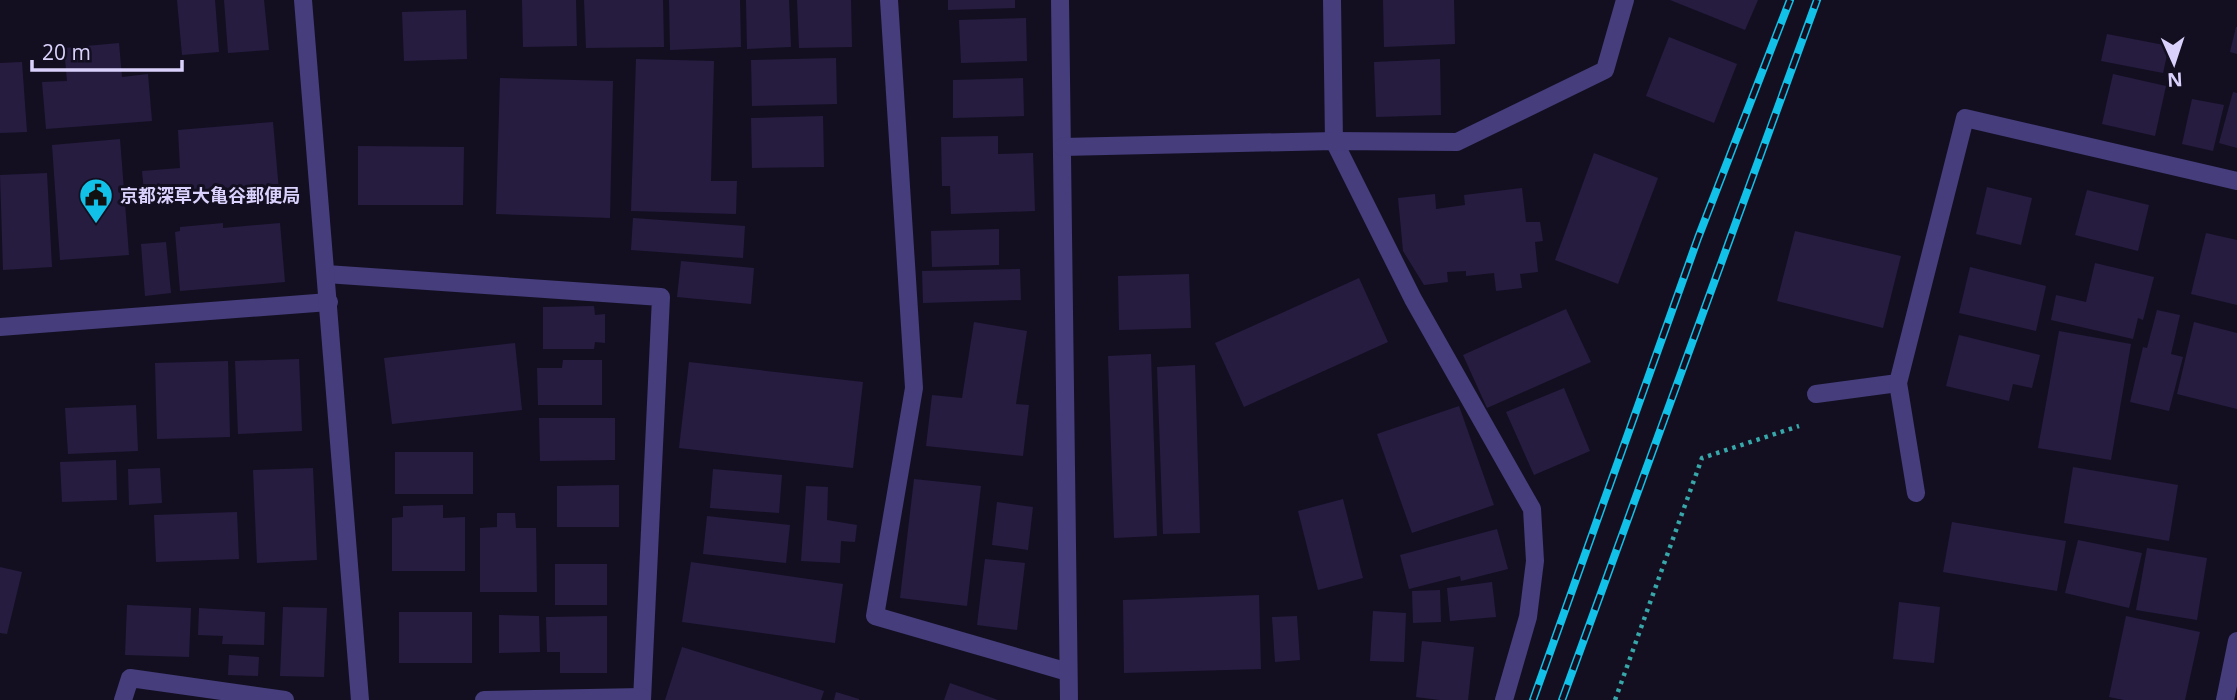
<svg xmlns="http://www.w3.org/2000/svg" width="2237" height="700" font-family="'Open Sans','Noto Sans JP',sans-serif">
  <rect width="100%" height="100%" fill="#130f20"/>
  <g fill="#261c40">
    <polygon points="177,0 215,0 219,52 182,55"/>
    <polygon points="224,0 264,0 269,50 228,53"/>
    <polygon points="522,0 576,0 577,46 523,47"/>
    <polygon points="584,0 663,0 664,47 586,48"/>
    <polygon points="669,0 740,0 741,47 670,50"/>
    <polygon points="746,0 789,0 791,47 747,49"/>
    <polygon points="797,0 851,0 852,47 799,48"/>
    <polygon points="948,0 1015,0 1015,8 948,10"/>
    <polygon points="1383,0 1454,0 1455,44 1384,47"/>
    <polygon points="1670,0 1758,0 1745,30"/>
    <polygon points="466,10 467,59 404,61 402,12"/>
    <polygon points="1026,18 1027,61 961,63 959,20"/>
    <polygon points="2236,27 2237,27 2237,54 2230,52"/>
    <polygon points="2107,34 2169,46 2163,73 2101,61"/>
    <polygon points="1669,37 1737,64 1714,123 1646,96"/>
    <polygon points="119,43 122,77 148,74 152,121 46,129 42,82 67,81 64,48"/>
    <polygon points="836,58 837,104 752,106 751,60"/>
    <polygon points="636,59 714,61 711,181 737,181 736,214 631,211"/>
    <polygon points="1440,59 1441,115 1376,117 1374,62"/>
    <polygon points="22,62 27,132 0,133 0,63"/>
    <polygon points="2113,74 2166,86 2155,136 2102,124"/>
    <polygon points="500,78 613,81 610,218 496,214"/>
    <polygon points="1023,78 1024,116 953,118 953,80"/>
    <polygon points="2233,92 2237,93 2237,148 2219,143"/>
    <polygon points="2192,99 2224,105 2213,151 2182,144"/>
    <polygon points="823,116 824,167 752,168 751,118"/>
    <polygon points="273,122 279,191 145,202 142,171 180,168 178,130"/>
    <polygon points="998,136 998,154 1033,153 1035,211 951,214 950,186 942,186 941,137"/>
    <polygon points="120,139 129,255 60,260 52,145"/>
    <polygon points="358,146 464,147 463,205 358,205"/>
    <polygon points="1594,153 1658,178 1618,284 1555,260"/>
    <polygon points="47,173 52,267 3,270 0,175"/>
    <polygon points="1987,187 2032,198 2021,245 1976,234"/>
    <polygon points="1522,188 1526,222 1540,222 1543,241 1535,242 1538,272 1520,274 1522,288 1496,291 1494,273 1466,276 1466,271 1447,272 1448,282 1424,285 1403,251 1398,198 1435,194 1436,209 1465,205 1464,195"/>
    <polygon points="2087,190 2149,205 2138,251 2075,235"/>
    <polygon points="633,218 745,226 743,258 631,250"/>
    <polygon points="223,223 223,228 280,223 285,282 180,291 175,232 180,231 180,227"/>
    <polygon points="999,229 999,265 932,267 931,231"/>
    <polygon points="1795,231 1901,256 1883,328 1777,301"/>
    <polygon points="2206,233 2237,240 2237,305 2191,294"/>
    <polygon points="166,242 171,293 145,296 141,244"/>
    <polygon points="681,261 754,268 751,304 677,297"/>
    <polygon points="2095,263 2154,277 2143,320 2138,318 2133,339 2051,320 2056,295 2086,302"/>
    <polygon points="1970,267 2046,286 2036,331 1959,313"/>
    <polygon points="1020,269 1021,300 923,303 922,271"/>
    <polygon points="1189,274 1191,328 1119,330 1118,276"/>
    <polygon points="1359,278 1388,342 1244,407 1215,343"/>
    <polygon points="594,306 595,315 605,314 605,343 595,342 594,349 543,349 543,307"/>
    <polygon points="1566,309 1591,362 1487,408 1463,355"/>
    <polygon points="2157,310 2180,315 2171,354 2183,357 2169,411 2130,402 2143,347 2147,348"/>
    <polygon points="974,322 1027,331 1016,404 1029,405 1023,456 926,446 932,395 962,398"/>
    <polygon points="2194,322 2237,333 2237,409 2177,394"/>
    <polygon points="2059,331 2131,344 2111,460 2038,448"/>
    <polygon points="1959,335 2040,355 2032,388 2013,384 2009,401 1946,386"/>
    <polygon points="515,343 522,410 392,424 384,358"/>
    <polygon points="1151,354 1157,536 1114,538 1108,356"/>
    <polygon points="299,359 302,431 238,434 235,361"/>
    <polygon points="563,360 602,360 602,405 538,405 537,368 562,368"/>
    <polygon points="228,361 230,437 157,439 155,363"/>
    <polygon points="689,362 863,382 853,468 679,448"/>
    <polygon points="1195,365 1200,533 1163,534 1157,367"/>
    <polygon points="1564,388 1590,451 1534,475 1506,412"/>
    <polygon points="136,405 138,451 68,454 65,408"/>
    <polygon points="1459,406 1494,505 1412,533 1377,434"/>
    <polygon points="539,418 615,418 615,460 540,461"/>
    <rect x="395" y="452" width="78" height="42"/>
    <polygon points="116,460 117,500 62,502 60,462"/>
    <polygon points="2073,467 2178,485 2169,541 2064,523"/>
    <polygon points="160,468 162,503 129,505 128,469"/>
    <polygon points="313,468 317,560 257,563 253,470"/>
    <polygon points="713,469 782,475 779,513 710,508"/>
    <polygon points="914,479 981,486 967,606 900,598"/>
    <polygon points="619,485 619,527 557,527 557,486"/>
    <polygon points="806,486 828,487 827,520 857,525 855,542 841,541 840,563 801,561"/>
    <polygon points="1343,499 1363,578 1318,590 1298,511"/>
    <polygon points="997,502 1033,507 1028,550 992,545"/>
    <polygon points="443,505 443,518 465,517 465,571 392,571 392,518 403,517 403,506"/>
    <polygon points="237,512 239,559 156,562 154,515"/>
    <polygon points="497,513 515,513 516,528 536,528 537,592 480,592 480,528 497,527"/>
    <polygon points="707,516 790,525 786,563 703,554"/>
    <polygon points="1952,522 2066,541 2057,591 1943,572"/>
    <polygon points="1497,529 1508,569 1461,581 1460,576 1409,589 1400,555"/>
    <polygon points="2078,540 2142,553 2129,608 2065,593"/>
    <polygon points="2147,548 2207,558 2197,620 2136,610"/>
    <polygon points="985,559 1025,563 1017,630 977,625"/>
    <polygon points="691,562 843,584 835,643 682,622"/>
    <rect x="555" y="564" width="52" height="41"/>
    <polygon points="0,567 22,572 7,634 0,633"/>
    <polygon points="1492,582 1496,617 1450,621 1447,588"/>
    <polygon points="1440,590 1441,622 1413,623 1412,591"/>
    <polygon points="1259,595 1261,669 1124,673 1123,600"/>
    <polygon points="1899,602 1940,607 1934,663 1893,659"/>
    <polygon points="127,605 191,608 189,657 125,655"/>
    <polygon points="283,607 327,608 324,677 280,676"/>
    <polygon points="199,608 265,612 264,645 222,644 223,636 198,635"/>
    <polygon points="1373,611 1406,613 1404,662 1370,661"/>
    <rect x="399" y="612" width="73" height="51"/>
    <polygon points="499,615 539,616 540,652 499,653"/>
    <polygon points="607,616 607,673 560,673 560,652 547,652 546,617"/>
    <polygon points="1297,616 1300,660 1275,662 1272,617"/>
    <polygon points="2126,616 2200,632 2185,700 2124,700 2109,697"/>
    <polygon points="1422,641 1474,647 1468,700 1440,700 1416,697"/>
    <polygon points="682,647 824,691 821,700 665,700"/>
    <polygon points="229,655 259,657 258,676 228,675"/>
    <polygon points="950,683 998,700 944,700"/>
    <polygon points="836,692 859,699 859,700 834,700"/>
  </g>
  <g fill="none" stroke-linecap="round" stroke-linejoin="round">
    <polyline stroke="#37a7aa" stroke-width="4.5" stroke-dasharray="3.5 5" stroke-linecap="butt" points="1615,700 1702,458 1799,426"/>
    <g stroke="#453d7c" stroke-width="18">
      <polyline points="1334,141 1413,299 1532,509 1535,561 1528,617 1504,700"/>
      <polyline points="326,274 661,297 642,700"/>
      <polyline points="0,327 329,302"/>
      <polyline points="1816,394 1898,383"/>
      <polyline points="123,700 130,678 285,700"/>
      <polyline points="484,700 642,697"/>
    </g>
    <g stroke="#453d7c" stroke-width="18">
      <polyline points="303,0 360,700"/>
      <polyline points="889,0 914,388 875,616 1068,672"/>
      <polyline points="1060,0 1069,700"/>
      <polyline points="1332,0 1334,141"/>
      <polyline points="1062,147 1334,141 1457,142 1605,70 1625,0"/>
      <polyline points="1916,493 1898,383 1965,118 2237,181"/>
      <polyline points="2225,700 2237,641"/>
    </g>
    <g stroke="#11c1e8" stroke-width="8">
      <g id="rail">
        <polyline points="1533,700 1698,238 1790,0"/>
        <polyline points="1562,700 1817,0"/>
      </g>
    </g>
    <use href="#rail" stroke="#130f20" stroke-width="5" stroke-dasharray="16" stroke-linecap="butt"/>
  </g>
  <defs>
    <g id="civic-pin" transform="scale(1.75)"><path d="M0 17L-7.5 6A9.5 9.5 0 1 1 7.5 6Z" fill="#11c1e8" stroke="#130f20"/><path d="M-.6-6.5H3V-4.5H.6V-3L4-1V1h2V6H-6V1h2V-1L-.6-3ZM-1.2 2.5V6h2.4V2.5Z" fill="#111"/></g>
  </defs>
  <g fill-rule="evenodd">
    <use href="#civic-pin" x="96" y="195"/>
  </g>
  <g text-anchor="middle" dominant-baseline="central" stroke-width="6" stroke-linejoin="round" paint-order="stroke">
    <g font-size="18" font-weight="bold" fill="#dad2fc" stroke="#130f20" text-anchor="start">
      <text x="120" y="195">京都深草大亀谷郵便局</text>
    </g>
  </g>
  <g transform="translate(2174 63) rotate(177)" stroke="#130f20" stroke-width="5" paint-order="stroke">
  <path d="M0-5L12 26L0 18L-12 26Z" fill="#dad2fc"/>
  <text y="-10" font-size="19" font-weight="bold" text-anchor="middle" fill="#dad2fc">N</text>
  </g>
  <path d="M32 60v10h150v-10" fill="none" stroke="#dad2fc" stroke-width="3.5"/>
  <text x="42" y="60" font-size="21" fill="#dad2fc" stroke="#130f20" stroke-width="5" paint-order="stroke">20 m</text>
</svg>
